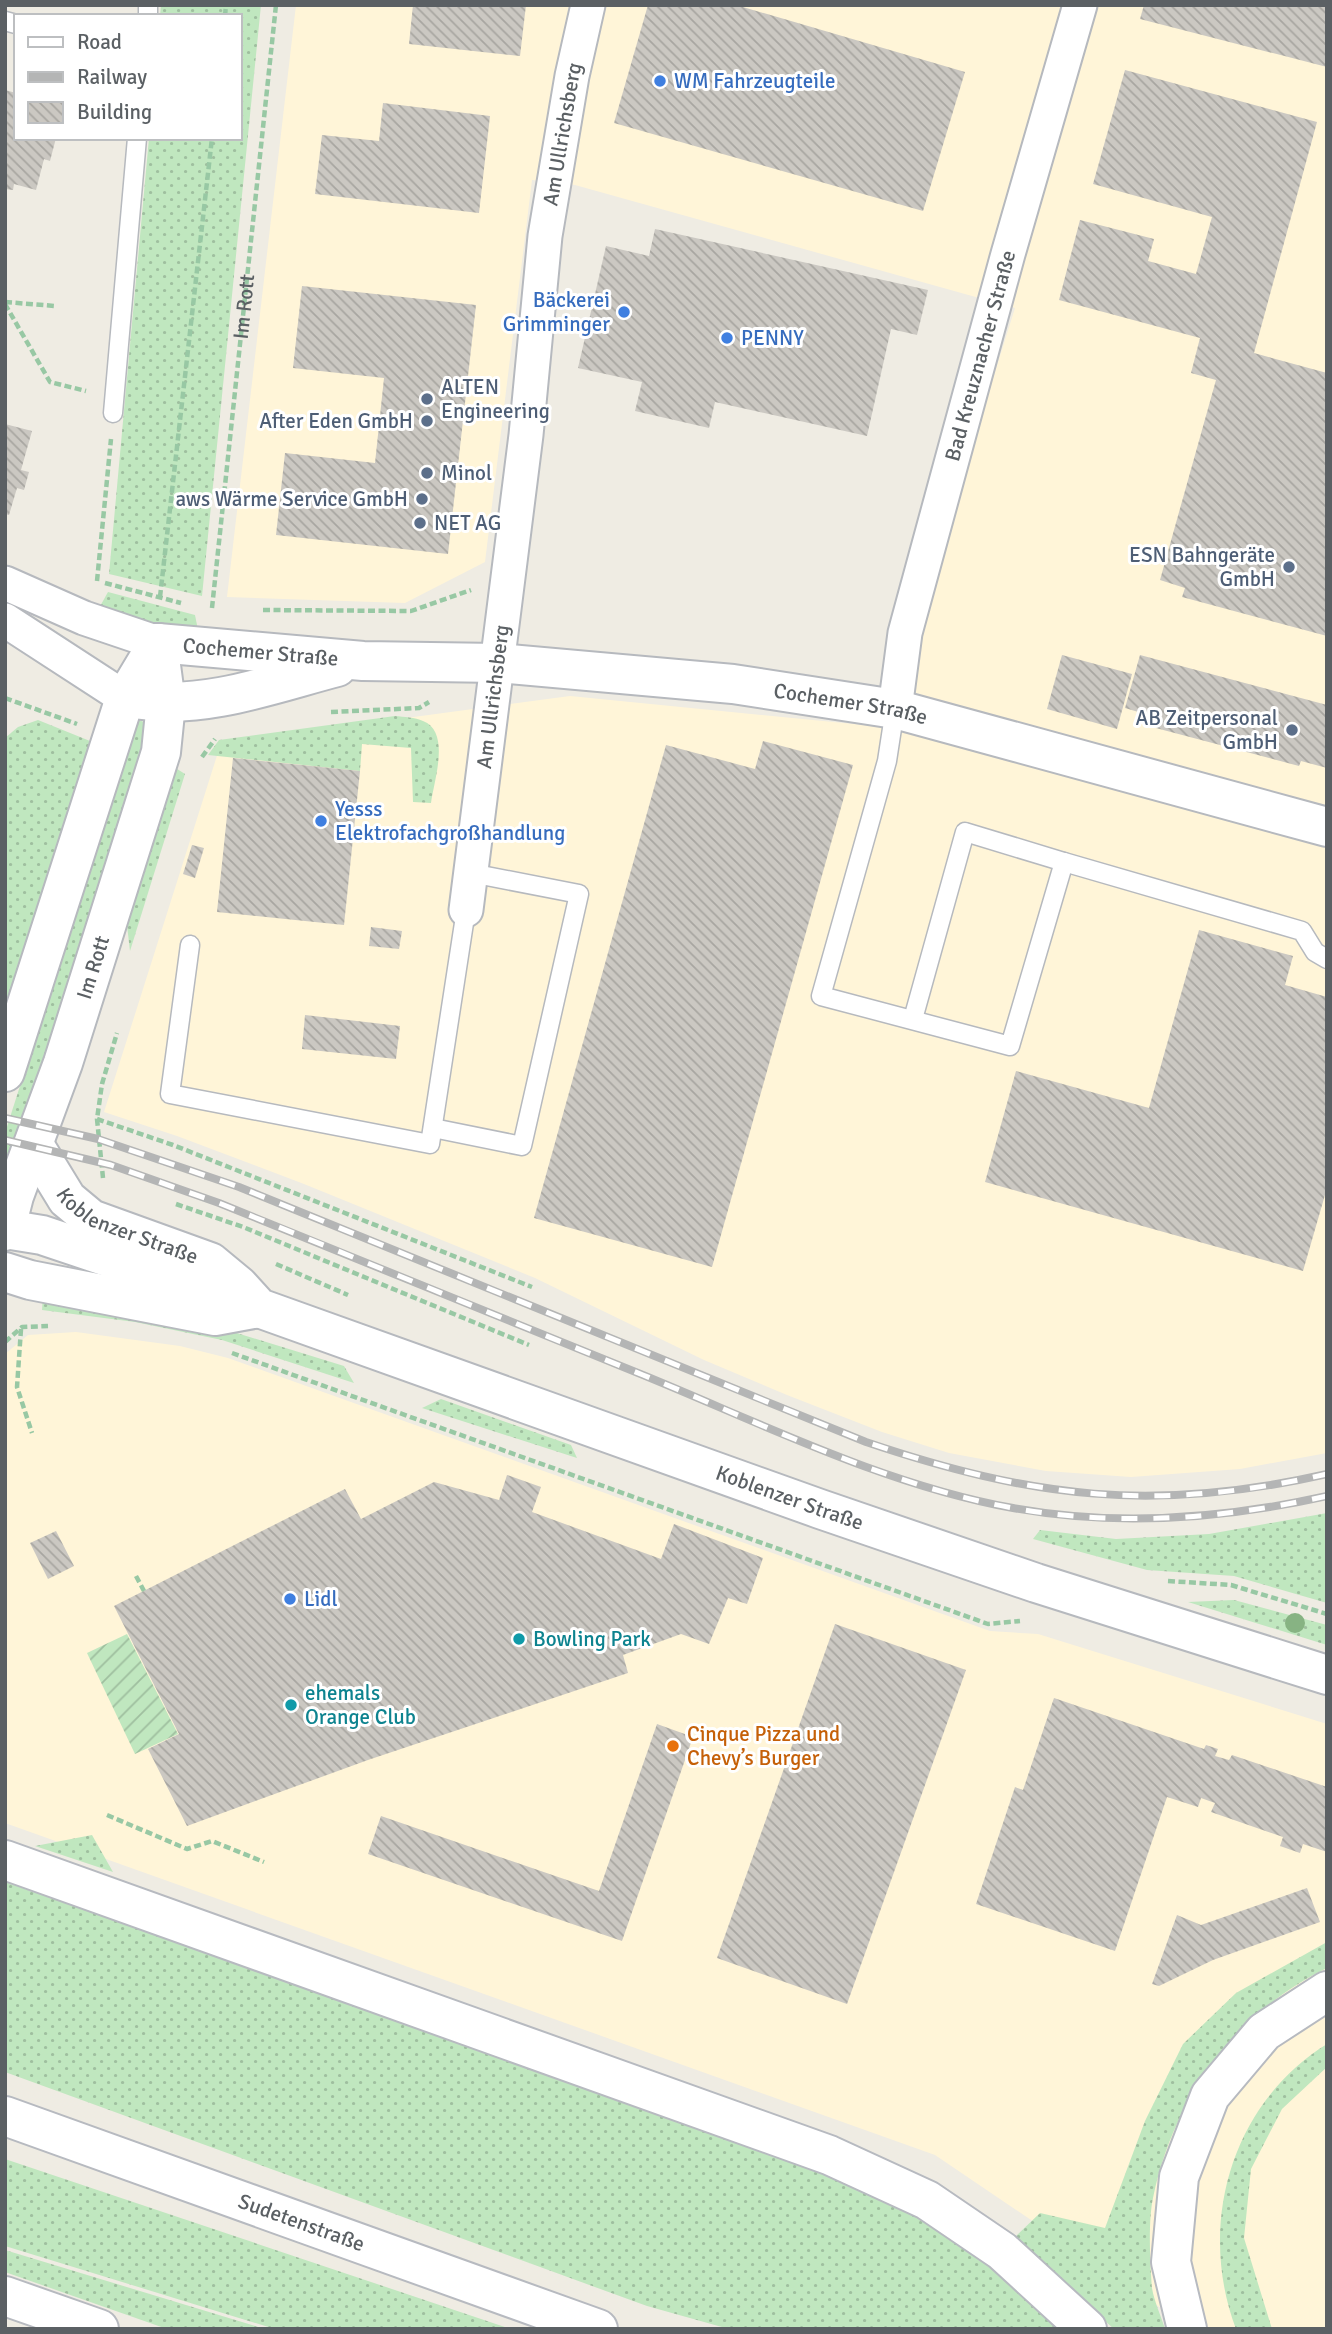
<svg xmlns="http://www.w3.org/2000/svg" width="1332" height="2334" font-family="Signika,sans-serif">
  <defs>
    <pattern id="grass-dots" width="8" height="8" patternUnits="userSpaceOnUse" patternTransform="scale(1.75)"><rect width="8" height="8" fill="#c0e7bf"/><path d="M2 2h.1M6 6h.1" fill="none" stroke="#9fbf9f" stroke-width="1.8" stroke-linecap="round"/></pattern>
    <pattern id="garden-furrows" width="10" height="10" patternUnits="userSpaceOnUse" patternTransform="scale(1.75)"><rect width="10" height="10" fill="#c0e7bf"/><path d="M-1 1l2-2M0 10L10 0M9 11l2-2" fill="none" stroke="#9fbf9f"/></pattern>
    <pattern id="building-back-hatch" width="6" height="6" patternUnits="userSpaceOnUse" patternTransform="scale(1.75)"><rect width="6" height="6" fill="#cbc8c2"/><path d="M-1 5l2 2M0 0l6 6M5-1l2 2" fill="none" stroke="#a8a6a1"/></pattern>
  </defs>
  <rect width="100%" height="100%" fill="#efece3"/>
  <g fill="#fff5d8">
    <polygon points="296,5 1327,5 1327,1453 1240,1469 1131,1477 1046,1471 949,1453 882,1432 787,1395 704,1360 535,1278 304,1184 177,1136 104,1112 221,743 570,696 884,727 1015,308 575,185 532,180 485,562 405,603 227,597"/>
    <polygon points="76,1332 180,1346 228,1358 990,1631 1038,1634 1327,1724 1327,2329 1192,2329 935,2155 5,1823 5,1354 28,1335"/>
  </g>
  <g fill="url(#grass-dots)">
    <polygon points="161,5 261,5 202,596 109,574 149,138 240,138 240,16 160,16"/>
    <polygon points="108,592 195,615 198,630 158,625 98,610"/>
    <path d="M395,716C404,717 415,717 423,721C451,732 434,780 431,803L413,802L411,748L362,744L360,771L208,755L219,740Z"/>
    <polygon points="137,719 148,724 149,736 5,1181 5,1133"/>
    <polygon points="38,720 90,741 5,1008 5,738 18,727"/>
    <polygon points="174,767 185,774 130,951 126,917"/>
    <polygon points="43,1296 227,1330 344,1366 354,1383 222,1340 135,1322 42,1310"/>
    <polygon points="441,1399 571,1445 577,1458 422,1408"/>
    <polygon points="1327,1513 1327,1603 1234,1576 1147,1570 1033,1539 1040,1530 1116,1539 1209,1534"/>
    <polygon points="1234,1600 1327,1625 1327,1645 1188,1602"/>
    <polygon points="92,1835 113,1872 35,1846"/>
    <polygon points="5,1882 797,2157 923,2217 990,2262 1064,2329 729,2329 647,2306 5,2072"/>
    <path d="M1327,1942V1968C1236,2012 1173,2099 1153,2198C1148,2221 1150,2264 1152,2288C1154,2301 1161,2316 1165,2329H1114L1013,2239L1040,2213L1105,2228L1145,2121L1183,2044L1236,1993Z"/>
    <path d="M1327,2044V2067L1282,2109L1251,2169L1244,2238L1272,2329H1236C1197,2226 1230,2104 1327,2044Z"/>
    <polygon points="5,2159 511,2329 275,2329 5,2246"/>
    <polygon points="5,2250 265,2329 167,2329 5,2272"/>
  </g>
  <polygon fill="url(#garden-furrows)" points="127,1634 178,1734 135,1754 87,1653"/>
  <g fill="url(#building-back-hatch)">
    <polygon points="413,5 526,5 520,56 409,44"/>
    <polygon points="648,5 736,5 965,72 923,211 614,123"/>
    <polygon points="1144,5 1327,5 1327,67 1140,19"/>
    <polygon points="1125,70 1317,122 1254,353 1327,373 1327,636 1182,597 1185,588 1160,580 1216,380 1191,373 1200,338 1059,300 1080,220 1154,239 1148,261 1196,274 1212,217 1093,184"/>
    <polygon points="5,90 16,93 16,138 56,138 50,161 44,159 36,190 14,184 13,190 5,189"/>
    <polygon points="383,103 490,116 479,213 315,194 322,135 379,141"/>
    <polygon points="655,229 928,290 917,335 891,329 867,436 715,402 709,428 635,411 642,382 578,368 606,246 649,256"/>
    <polygon points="302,286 476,305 448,554 276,535 285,453 375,463 384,378 293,368"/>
    <polygon points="5,424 32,431 21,470 29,472 24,490 17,488 9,515 5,514"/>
    <polygon points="1062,655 1132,674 1117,729 1047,709"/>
    <polygon points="1140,655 1327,705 1327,768 1301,761 1299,766 1152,727 1155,717 1125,708"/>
    <polygon points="763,741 853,765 712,1267 534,1218 666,745 755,769"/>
    <polygon points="233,758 360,771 344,925 217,912"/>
    <polygon points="192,845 204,848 195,878 183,874"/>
    <polygon points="371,927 402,931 399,949 369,946"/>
    <polygon points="1199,930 1293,956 1285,985 1327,997 1327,1188 1303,1271 985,1182 1016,1071 1149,1108"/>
    <polygon points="305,1015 400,1026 396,1059 302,1049"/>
    <polygon points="507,1475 541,1487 532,1512 661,1559 674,1524 763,1558 747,1604 728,1598 709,1644 681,1634 623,1655 628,1673 368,1760 187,1826 148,1749 179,1734 114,1606 345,1489 361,1519 434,1482 499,1500"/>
    <polygon points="56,1531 74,1566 48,1579 30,1543"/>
    <polygon points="835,1624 966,1670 847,2004 717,1958"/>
    <polygon points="1054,1698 1204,1749 1206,1745 1218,1749 1215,1756 1229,1760 1232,1755 1327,1787 1327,1852 1303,1844 1300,1853 1280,1846 1283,1837 1211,1812 1215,1803 1201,1798 1198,1807 1167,1797 1115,1951 976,1904 1015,1787 1023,1790"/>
    <polygon points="657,1724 693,1737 622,1941 368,1854 381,1816 599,1891"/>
    <polygon points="1307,1888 1320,1922 1213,1960 1159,1986 1152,1984 1177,1915 1201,1925"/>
  </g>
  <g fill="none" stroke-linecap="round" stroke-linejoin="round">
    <g stroke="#b6b9be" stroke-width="21">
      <g id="service">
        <polyline points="148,16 148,5"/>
        <polyline points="5,21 16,24"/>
        <polyline points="113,413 137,138"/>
        <polyline points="895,709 887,761 821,996 1010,1046 1064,862 1302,931 1315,952 1327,959"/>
        <polyline points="190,945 170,1094 430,1144 466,910"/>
        <polyline points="913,1019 965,832 1064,862"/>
        <polyline points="433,1128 522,1146 579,894 471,873"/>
      </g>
    </g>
    <g stroke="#b6b9be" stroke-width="37">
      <g id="minor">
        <polyline points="5,583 84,618 158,643"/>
        <polyline points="5,620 125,698"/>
        <path id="s2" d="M895,709L905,633L1008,254L1080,5"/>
        <path id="s3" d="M466,910L526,435L545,236L572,76L588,5"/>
      </g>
    </g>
    <g stroke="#b6b9be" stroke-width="42">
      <g id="tertiary">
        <path id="s4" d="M158,643L363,661L499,663L733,684L895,709L1327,827"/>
        <path d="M142,700C207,709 275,683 337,667"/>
        <polyline points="5,1072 125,698 158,643"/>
        <path id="s5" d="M34,1145L67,1199L91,1219L210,1262L239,1286L259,1308L820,1509L1036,1583L1327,1675"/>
        <polyline points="5,1229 42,1235 200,1288 230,1286"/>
        <path id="s6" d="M5,1231L14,1196L63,1063L161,752L166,703L158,643"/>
        <polyline points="5,1272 30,1280 215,1316 259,1308"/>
      </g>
    </g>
    <g stroke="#b7bac0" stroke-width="42">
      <g id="secondary">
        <polyline points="5,1860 829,2155 927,2200 1002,2251 1087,2329"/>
        <path id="s7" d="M5,2116L598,2329"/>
        <polyline points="5,2296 99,2329"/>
        <polyline points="1187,2329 1171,2262 1179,2177 1210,2096 1264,2032 1327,1991"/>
      </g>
    </g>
    <g stroke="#98c8a4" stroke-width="4.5" stroke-dasharray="7 3.5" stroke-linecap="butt">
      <polyline points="225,16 226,5"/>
      <polyline points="5,302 55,306"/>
      <polyline points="5,304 50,382 86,391"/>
      <polyline points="97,581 111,439"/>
      <polyline points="105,583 181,603"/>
      <polyline points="160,597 212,138"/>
      <path id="s1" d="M212,608L276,5"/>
      <polyline points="263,610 411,611 471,590"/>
      <polyline points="5,698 77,724"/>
      <polyline points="331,712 419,708 429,702"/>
      <polyline points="202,757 215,739"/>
      <polyline points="97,1119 173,1145 532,1287"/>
      <polyline points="103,1178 97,1119 102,1084 117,1033"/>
      <polyline points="176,1204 243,1227 529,1345"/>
      <polyline points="276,1264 348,1295"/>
      <polyline points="21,1329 17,1387 32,1433"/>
      <polyline points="5,1342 22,1327 48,1326"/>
      <polyline points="232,1353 988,1624 1020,1621"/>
      <polyline points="136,1576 144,1591"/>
      <polyline points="1168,1581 1231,1585 1327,1614"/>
      <polyline points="107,1815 187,1849 212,1841 264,1862"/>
    </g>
    <use href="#service" stroke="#fff" stroke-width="18"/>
    <use href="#minor" stroke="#fff" stroke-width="33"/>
    <use href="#tertiary" stroke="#fff" stroke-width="38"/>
    <use href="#secondary" stroke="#fff" stroke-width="38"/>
    <g stroke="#b4b5b5" stroke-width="8">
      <g id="rail">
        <path d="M5,1118L98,1139L239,1187L866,1442C1032,1498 1154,1513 1327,1474"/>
        <path d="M5,1140L111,1165L219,1203C361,1260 502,1318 643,1375C763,1424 885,1485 1013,1508C1118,1527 1223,1519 1327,1496"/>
      </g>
    </g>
    <use href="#rail" stroke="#fff" stroke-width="5" stroke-dasharray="16" stroke-linecap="butt"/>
  </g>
  <circle fill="#87b383" cx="1295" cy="1623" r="10"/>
  <g fill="#3f7fe0" stroke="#fff" stroke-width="2.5">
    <circle cx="660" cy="81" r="7"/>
    <circle cx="624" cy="312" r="7"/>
    <circle cx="727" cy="338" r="7"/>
    <circle cx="321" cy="821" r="7"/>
    <circle cx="290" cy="1599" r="7"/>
  </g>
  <g fill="#5c6f8a" stroke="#fff" stroke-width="2.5">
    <circle cx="427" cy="399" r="7"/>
    <circle cx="427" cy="421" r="7"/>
    <circle cx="427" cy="473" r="7"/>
    <circle cx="422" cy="499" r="7"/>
    <circle cx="420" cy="523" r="7"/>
    <circle cx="1289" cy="567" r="7"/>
    <circle cx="1292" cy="730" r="7"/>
  </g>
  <g fill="#0f9aa8" stroke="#fff" stroke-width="2.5">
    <circle cx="519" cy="1639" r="7"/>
    <circle cx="291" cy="1705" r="7"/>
  </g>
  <circle fill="#e8710a" stroke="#fff" stroke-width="2.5" cx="673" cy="1746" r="7"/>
  <g text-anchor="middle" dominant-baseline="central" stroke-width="6" stroke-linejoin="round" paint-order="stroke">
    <g font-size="21" fill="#366cbe" stroke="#fff" text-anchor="start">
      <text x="674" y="81">WM Fahrzeugteile</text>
      <text x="610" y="300" text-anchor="end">Bäckerei<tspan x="610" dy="24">Grimminger</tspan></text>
      <text x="741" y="338">PENNY</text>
      <text x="335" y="809">Yesss<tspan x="335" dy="24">Elektrofachgroßhandlung</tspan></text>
      <text x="304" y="1599">Lidl</text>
    </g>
    <g font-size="21" fill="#5b6064" stroke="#fff">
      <text stroke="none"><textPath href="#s3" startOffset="782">Am Ullrichsberg</textPath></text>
      <text stroke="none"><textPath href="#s1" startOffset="303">Im Rott</textPath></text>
      <text stroke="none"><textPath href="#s2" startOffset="364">Bad Kreuznacher Straße</textPath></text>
      <text stroke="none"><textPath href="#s4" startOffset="103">Cochemer Straße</textPath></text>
      <text stroke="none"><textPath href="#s3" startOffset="215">Am Ullrichsberg</textPath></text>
      <text stroke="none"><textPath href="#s4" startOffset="696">Cochemer Straße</textPath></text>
      <text stroke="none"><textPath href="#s6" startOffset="278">Im Rott</textPath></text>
      <text stroke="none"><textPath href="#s5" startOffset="130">Koblenzer Straße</textPath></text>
      <text stroke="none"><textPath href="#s5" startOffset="852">Koblenzer Straße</textPath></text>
      <text stroke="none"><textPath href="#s7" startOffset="315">Sudetenstraße</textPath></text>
    </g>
    <g font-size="21" fill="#4e5e75" stroke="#fff" text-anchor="end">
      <text x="441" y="387" text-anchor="start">ALTEN<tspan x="441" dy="24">Engineering</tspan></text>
      <text x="413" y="421">After Eden GmbH</text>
      <text x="441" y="473" text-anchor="start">Minol</text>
      <text x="408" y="499">aws Wärme Service GmbH</text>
      <text x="434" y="523" text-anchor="start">NET AG</text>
      <text x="1275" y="555">ESN Bahngeräte<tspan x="1275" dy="24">GmbH</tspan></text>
      <text x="1278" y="718">AB Zeitpersonal<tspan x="1278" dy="24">GmbH</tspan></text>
    </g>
    <g font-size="21" fill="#0d838f" stroke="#fff" text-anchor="start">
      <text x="533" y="1639">Bowling Park</text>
      <text x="305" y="1693">ehemals<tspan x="305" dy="24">Orange Club</tspan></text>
    </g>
    <g font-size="21" fill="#c56008" stroke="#fff" text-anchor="start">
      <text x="687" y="1734">Cinque Pizza und<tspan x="687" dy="24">Chevy’s Burger</tspan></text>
    </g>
  </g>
  <rect width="1332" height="2334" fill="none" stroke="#5b6064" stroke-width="14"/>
  <rect x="14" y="14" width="228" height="126" fill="#ffffff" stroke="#bdbfc1" stroke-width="2"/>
  <rect x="28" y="37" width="35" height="10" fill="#ffffff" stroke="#bdbfc1" stroke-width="2"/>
  <text x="77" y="49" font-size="21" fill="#5b6064">Road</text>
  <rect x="28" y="72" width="35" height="10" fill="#b4b5b5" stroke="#bdbfc1" stroke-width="2"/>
  <text x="77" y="84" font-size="21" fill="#5b6064">Railway</text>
  <rect x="28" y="102" width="35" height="21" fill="url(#building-back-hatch)" stroke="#bdbfc1" stroke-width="2"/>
  <text x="77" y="119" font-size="21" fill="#5b6064">Building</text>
</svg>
